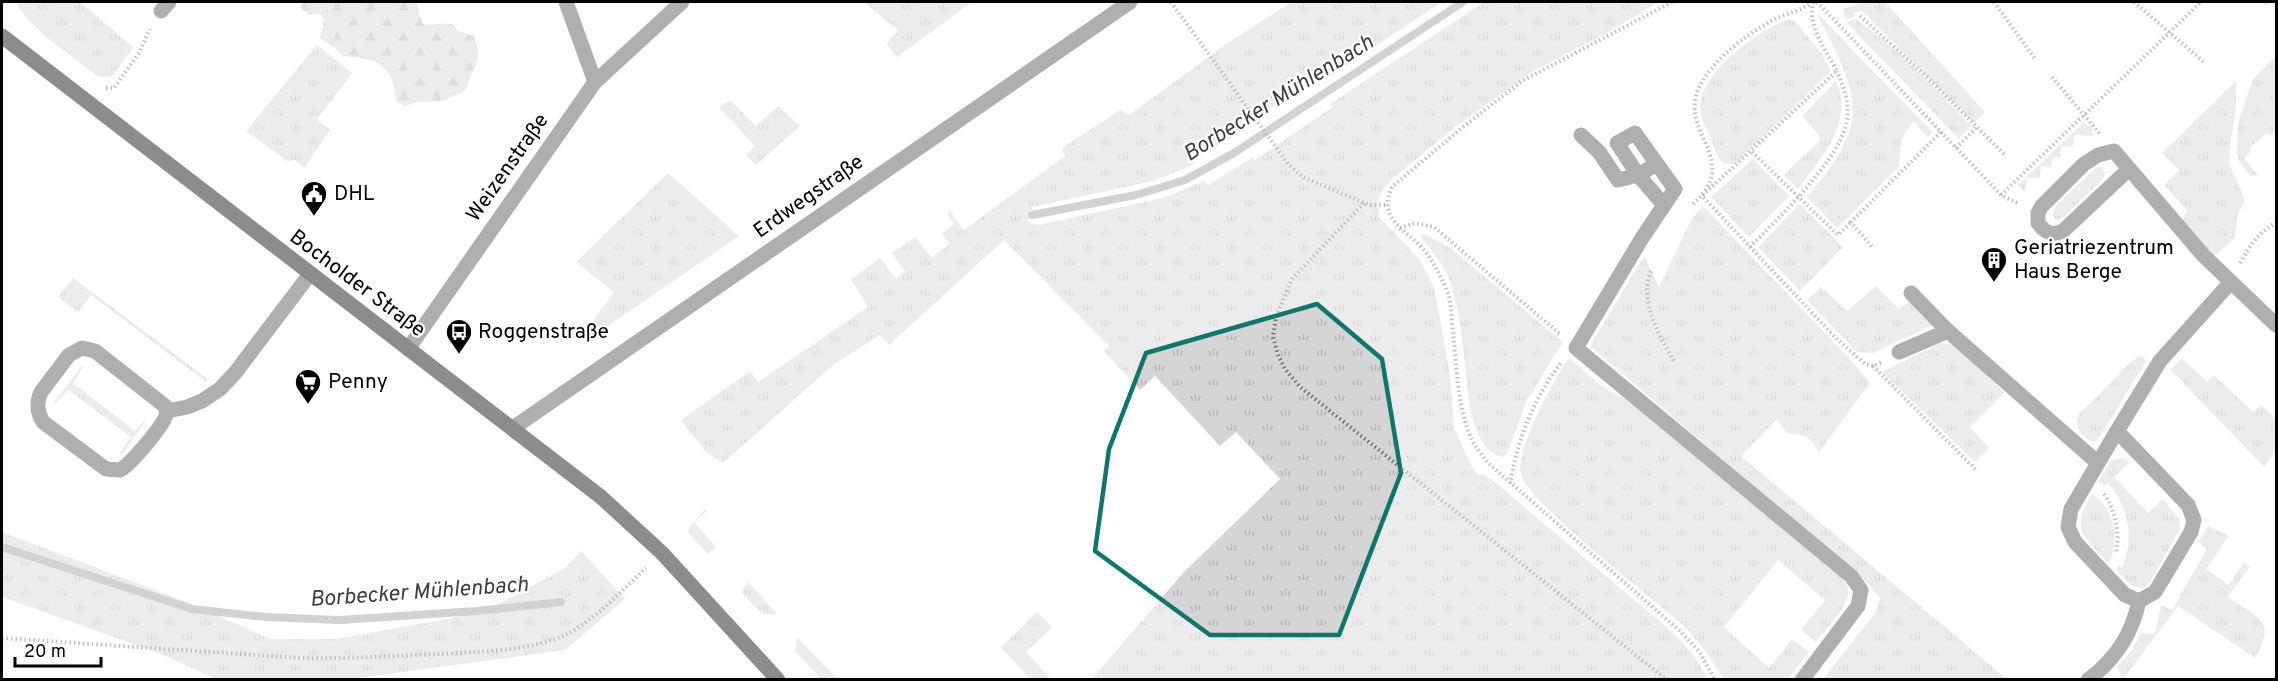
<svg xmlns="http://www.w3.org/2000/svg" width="2278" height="681" font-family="Overpass,sans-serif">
  <defs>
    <pattern id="grass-tufts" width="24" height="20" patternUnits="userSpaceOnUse" patternTransform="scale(1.5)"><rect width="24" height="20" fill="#d5d5d5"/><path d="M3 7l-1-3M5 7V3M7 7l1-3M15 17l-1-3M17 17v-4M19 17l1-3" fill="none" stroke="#b5b5b5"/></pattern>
    <pattern id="forest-firs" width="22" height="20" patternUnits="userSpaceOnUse" patternTransform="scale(1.5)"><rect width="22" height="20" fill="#d5d5d5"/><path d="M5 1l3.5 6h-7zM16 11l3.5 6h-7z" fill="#b5b5b5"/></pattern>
  </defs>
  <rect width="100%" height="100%" fill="#fff"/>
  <g fill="url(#grass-tufts)">
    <path d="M17,2H80L133,47L112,77H99C83,64 18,20 17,2Z"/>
    <polygon points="864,2 972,2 897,57 886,44 898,30"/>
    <path d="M1291,2H1442L1320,83L1316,78L1240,129L1237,135L1194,159L1195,164L1153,181L1032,207V215L1027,221L1038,225L1163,198L1204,181L1208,185L1253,157L1255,160L1333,107L1330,104L1484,2H1659L1607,33L1535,70L1458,125L1392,179L1383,190L1378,201L1379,217L1420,260L1434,287L1450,374L1454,428L1473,469L1479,476L1482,474L1496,483C1539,520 1583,556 1626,593C1654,617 1693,644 1707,679H1092L1184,572L1280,479L1236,432L1220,446L1155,376L1140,390L1104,351L1109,346L1004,240L889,345L880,335L834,364L723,463L706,452L681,420L750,371L758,382L868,307L851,279L880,258L896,279L905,271L892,253L915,237L932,258L949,244L942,233L954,224L947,214L950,211L964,230L1065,156L1062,148L1120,110L1129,115L1225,45Z"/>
    <polygon points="1863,2 1889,2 1887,4 1985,112 1974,123 1862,11 1855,12 1854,17 1845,20 1843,9"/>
    <path d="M1816,12L1932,132L1928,137L1913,121L1901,141L1899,166L1837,228L1807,197C1875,119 1858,95 1816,12Z"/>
    <path d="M1856,19C1899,49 1936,89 1971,126L1959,139L1846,22Z"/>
    <path d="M1788,20H1794L1822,54L1831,71L1740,159L1734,164H1726C1716,159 1714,146 1710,136C1706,128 1701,119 1700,110C1697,75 1759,29 1788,20Z"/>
    <polygon points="317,45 352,73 317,120 330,130 304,168 295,160 287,161 246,131"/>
    <polygon points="2276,56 2276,130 2270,136 2267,133 2249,148 2251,151 2244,158 2258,175 2250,176 2239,161 2237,153 2238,123 2253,79"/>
    <path d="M1836,81C1856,121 1820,159 1798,189L1784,175L1820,140L1819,135L1802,116Z"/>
    <polygon points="2236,81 2236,106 2230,147 2229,163 2245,200 2238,214 2235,238 2213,257 2180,220 2188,211 2164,185 2179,170 2162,153"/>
    <polygon points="730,100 756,126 778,106 800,126 756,165 746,155 755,146 719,107"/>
    <polygon points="2084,122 2092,129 2093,136 2074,135 2073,146 2061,147 2060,157 2053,157 2051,167 2041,166 2040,178 2027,178 2025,192 2018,185"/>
    <polygon points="1753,159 1789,196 1749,237 1711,197"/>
    <polygon points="2101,167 2105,172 2103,179 2065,216 2058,220 2055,219 2052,215 2056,206 2095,168"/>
    <polygon points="668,173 739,236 598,333 589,326 614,292 576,262"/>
    <polygon points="1800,204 1843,247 1800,291 1758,247"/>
    <path d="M1703,206L1849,358L1870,383L1819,452C1809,434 1804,436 1787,433L1777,419L1741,456L2007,679H1823L1876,612L1880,598L1870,586L1590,346L1644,256L1659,287L1691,220Z"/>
    <path d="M1424,234L1449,247L1563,342L1526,402L1507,454L1503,457C1484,454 1477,433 1472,417C1463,372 1465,323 1449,279C1443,263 1431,250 1421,237Z"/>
    <polygon points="73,278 208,379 208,380 206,382 91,295 78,312 58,297"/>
    <polygon points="1876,286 1899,309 1911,300 1933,325 1873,353 1857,352 1807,300 1821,287 1847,311"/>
    <polygon points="1940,343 1958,345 2004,393 1970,427 1989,448 1975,462 1882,372"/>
    <polygon points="2139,356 2143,357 2146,361 2099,438 2094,442 2088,440 2078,430 2077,420 2079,414 2121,373 2120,371"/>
    <path d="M1569,358L1600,385L1628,401L1842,577C1844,581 1848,585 1848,589C1851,604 1825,630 1816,642L1801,630L1825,600L1778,560L1724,627L1769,668L1792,639L1809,652L1788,679H1724C1711,660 1700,642 1683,625C1654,599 1527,502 1521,474C1515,450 1554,379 1569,358Z"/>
    <polygon points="2182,358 2207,382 2214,375 2254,413 2261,405 2276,419 2276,450 2264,467 2171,370"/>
    <polygon points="84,366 73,383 135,431 150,415 123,453 119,454 131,437 68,390 54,405 54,402 81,367"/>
    <path d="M2119,458L2126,459L2129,463L2114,477L2148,513L2163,499L2180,520L2179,531L2148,585L2140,589L2131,585L2116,570L2119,566L2122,568C2135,539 2129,508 2108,483L2104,486L2098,481L2112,460Z"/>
    <path d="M2092,494C2113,507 2120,537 2110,560L2107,562C2081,534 2071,530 2092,494Z"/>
    <polygon points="705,509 707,511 694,522 716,547 708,554 688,532 691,525"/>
    <path d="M2208,526L2229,536L2206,569L2228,585L2244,563L2250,566L2228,597C2258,619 2278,619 2255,658L2178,606L2123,679L2117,667L2132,650L2141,633L2155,634L2161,605L2172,610L2207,549L2198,542Z"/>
    <polygon points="2,532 192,604 270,639 337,639 484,612 565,568 581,551 625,599 565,650 351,679 217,680 164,655 2,597"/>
    <polygon points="748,582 777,614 762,614 741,592"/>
    <polygon points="1037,612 1052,627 1026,652 1051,679 1030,679 1001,647"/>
    <polygon points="797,637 837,679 821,679 795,651"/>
  </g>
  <path fill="url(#forest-firs)" d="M303,2H417L419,14L423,24C435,26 444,21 454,25L458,31L474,36C485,63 471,67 466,90L443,101L418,102L404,106L396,101C394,64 376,58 342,56L337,50L320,38L324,20L320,14L308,15L300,7Z"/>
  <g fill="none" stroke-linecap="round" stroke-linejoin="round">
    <g stroke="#9c9c9c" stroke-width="8">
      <polyline points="1032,215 1136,195 1185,180 1234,153 1463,2"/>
      <polyline points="2,547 192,609 266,617 340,620 477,611 561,602"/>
    </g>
    <g stroke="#707070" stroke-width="4" stroke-dasharray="1.5 3" stroke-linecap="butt">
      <polyline points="1171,2 1288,164 1303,177 1369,205 1388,205"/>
      <path d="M1672,2L1522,81L1463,127L1392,187C1377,217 1404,229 1421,247C1433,260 1440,275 1447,291C1452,303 1451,318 1453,332C1457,367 1457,408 1472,440C1476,448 1483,456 1488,463L1680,631L1699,651L1715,680"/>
      <path d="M1813,2C1807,25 1826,51 1837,71L1702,196L1834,336L1865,364L1873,366L1882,362"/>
      <polyline points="1817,2 1941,132 1851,222 1873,248"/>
      <polyline points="1994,2 2035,59"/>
      <polyline points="2134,2 2205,63"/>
      <polyline points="2266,2 2267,3"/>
      <polyline points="1860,16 1927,77 2006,156"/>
      <polyline points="2052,77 2100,134"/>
      <polyline points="106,88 114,88 139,53 150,29"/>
      <polyline points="1941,132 2001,195 2019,204"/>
      <polyline points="1956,148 1976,128"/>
      <polyline points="1752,152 1838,235 1851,222"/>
      <polyline points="2001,195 2201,2"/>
      <polyline points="1364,203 1292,279 1276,317 1273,336 1278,355 1285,369 1300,387 1667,680"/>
      <path d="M1693,204C1742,160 1680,134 1698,90C1710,61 1748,33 1775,19C1787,13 1802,11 1812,2"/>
      <polyline points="1400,228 1415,223 1434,227 1561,335"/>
      <path d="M1750,247C1778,218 1836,164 1846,125C1851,106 1844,88 1837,71"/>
      <path d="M2240,263C2250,246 2258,232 2276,223"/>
      <path d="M1651,271C1638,301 1660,337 1675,363"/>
      <polyline points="1873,366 1976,470"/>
      <path d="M1510,484C1518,439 1533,399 1561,363"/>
      <path d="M2104,494C2116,512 2120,532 2116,553"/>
      <path d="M2,638L300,658C347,659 392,656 438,654C476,652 535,651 569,633C598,617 622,590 646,568"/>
    </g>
    <g stroke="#4e4e4e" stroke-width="15">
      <polyline points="161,11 169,2"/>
      <polyline points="595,82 682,2"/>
      <polyline points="1581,135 1599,152 1618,180 1638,175 1657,164 1675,189 1642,238 1576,348 1851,576 1861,590 1858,606 1802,680"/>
      <polyline points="1657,164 1635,133 1617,143 1638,175 1664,205"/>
      <path d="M2129,169L2063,231C2052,236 2045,233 2038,223V213L2041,207L2084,164L2098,155L2114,151L2203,255L2276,325"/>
      <polyline points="1911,293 1948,331 2098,463 2071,509 2068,527 2075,542 2125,595 2139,601"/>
      <path d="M82,348L95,351L165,406C166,410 167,411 166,415C163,426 131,464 120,470L106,469L43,422C37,412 36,403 41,392L69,355Z"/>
      <polyline points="408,349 595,82 566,2"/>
      <polyline points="1899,352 1948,331"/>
      <polyline points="167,411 187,407 202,401 220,389 235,373 310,274"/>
      <polyline points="513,428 1130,2"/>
      <polyline points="2098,463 2117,431"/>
      <path d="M2088,680C2116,659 2132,634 2139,601L2155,592L2191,532L2194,520L2188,505L2117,431L2160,361L2230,283"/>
    </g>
    <polyline stroke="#000" stroke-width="15" points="2,36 601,497 662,553 778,680"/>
  </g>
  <path d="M0 0H2278V681H0ZM1317,304L1382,359L1401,473L1339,635H1210L1095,551L1109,449L1146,353Z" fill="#fff" fill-opacity=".55" fill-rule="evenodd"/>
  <path fill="none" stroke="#0f766e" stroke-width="4.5" stroke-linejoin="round" d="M1317,304L1382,359L1401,473L1339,635H1210L1095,551L1109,449L1146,353Z"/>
  <defs>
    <g id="civic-pin" transform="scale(1.35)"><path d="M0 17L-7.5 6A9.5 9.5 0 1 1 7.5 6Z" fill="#000" stroke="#fff"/><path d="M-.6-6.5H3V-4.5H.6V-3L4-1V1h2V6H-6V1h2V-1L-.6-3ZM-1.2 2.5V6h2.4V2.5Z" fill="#fff"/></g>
    <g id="building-pin" transform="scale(1.35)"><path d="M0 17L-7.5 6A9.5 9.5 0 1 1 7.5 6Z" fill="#000" stroke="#fff"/><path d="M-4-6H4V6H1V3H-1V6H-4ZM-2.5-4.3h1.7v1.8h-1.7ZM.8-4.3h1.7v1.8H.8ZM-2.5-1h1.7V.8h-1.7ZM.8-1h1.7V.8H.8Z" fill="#fff"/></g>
    <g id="bus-pin" transform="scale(1.35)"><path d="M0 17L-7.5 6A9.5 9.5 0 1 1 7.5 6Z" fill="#000" stroke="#fff"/><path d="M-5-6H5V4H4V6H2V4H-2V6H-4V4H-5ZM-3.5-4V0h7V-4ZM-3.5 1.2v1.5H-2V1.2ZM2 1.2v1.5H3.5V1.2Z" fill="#fff"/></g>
    <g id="supermarket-pin" transform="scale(1.35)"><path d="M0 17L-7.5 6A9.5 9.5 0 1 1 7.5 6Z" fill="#000" stroke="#fff"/><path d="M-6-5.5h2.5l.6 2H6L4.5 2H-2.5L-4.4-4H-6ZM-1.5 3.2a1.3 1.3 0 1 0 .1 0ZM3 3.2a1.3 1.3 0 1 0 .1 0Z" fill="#fff"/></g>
  </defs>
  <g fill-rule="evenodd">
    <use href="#civic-pin" x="314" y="194"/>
    <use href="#building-pin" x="1994" y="260"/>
    <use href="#bus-pin" x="459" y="332"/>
    <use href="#supermarket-pin" x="308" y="382"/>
  </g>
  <g text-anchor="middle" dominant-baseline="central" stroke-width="4.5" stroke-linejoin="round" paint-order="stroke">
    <g font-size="21" fill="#000" stroke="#fff">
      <text transform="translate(508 168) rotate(-55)">Weizenstraße</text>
      <text transform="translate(809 197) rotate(-35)">Erdwegstraße</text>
      <text transform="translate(357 284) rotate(37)">Bocholder Straße</text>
    </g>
    <g font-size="21" fill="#000" stroke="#fff" text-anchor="start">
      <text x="334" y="194">DHL</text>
      <text x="2014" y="248">Geriatriezentrum<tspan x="2014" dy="24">Haus Berge</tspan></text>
      <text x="478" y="332">Roggenstraße</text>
      <text x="328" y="382">Penny</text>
    </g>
    <g font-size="22" font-style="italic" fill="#3d3d3d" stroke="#fff">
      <text transform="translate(1279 99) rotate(-32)">Borbecker Mühlenbach</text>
      <text transform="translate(419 593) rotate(-4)">Borbecker Mühlenbach</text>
    </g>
  </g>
  <rect width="2278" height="681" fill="none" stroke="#000000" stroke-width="6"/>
  <path d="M15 657v9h86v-9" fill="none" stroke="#000000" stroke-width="3"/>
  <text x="24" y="657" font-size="18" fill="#000000" stroke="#ffffff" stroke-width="4.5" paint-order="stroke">20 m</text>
</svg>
